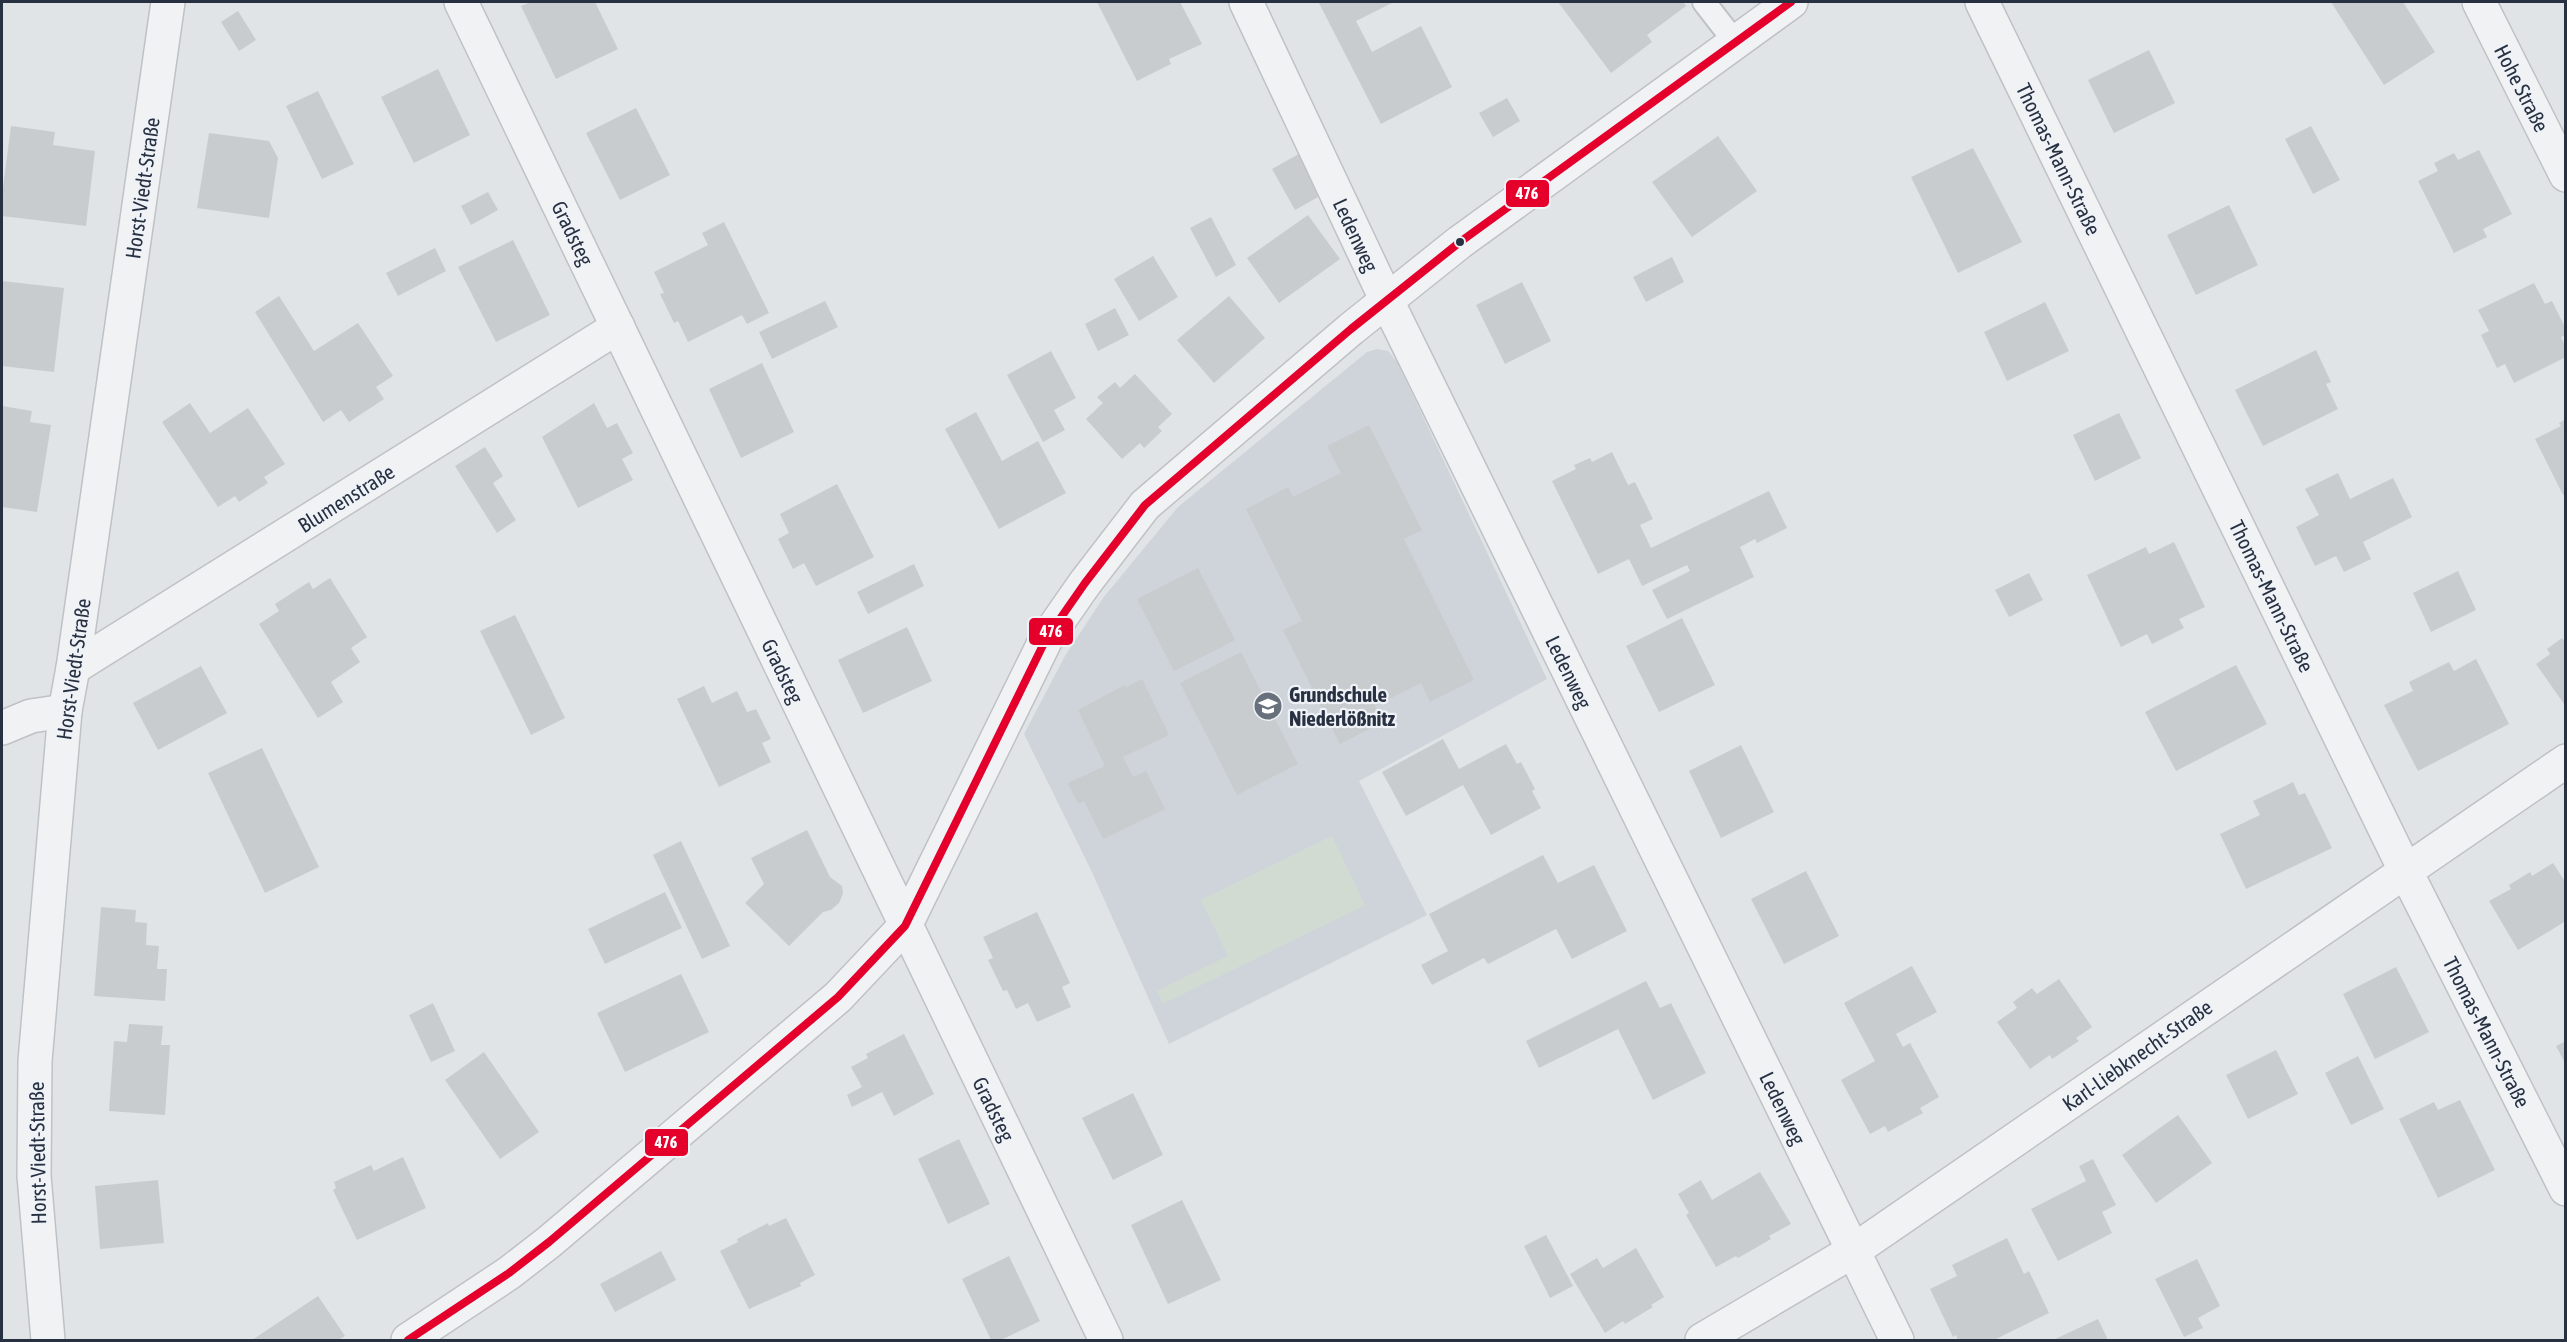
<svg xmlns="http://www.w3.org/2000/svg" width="2567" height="1342" font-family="'Asap Condensed',sans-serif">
  <rect width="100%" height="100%" fill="#e1e4e7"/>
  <polygon fill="#cfd4da" points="1377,349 1388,351 1397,362 1547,679 1359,781 1427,915 1169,1044 1091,870 1024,734 1065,656 1103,598 1178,507 1367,352"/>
  <polygon fill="#d2dbd2" points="1332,836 1365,905 1163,1004 1157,991 1228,956 1201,900"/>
  <g fill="#c9cccf">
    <polygon points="531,2 595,2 618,49 556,79 521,6"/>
    <polygon points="1097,2 1180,2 1202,44 1169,59 1171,64 1137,81"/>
    <polygon points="1323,2 1394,2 1356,21 1372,52 1421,26 1452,87 1381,124 1319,3"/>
    <polygon points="1558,2 1683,2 1686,6 1647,35 1652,42 1611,73"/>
    <polygon points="2331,2 2403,2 2435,52 2384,85"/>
    <polygon points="238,11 256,40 239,51 221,22"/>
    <polygon points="2149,50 2175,103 2114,133 2088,80"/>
    <polygon points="438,69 470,135 414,163 381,97"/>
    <polygon points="318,91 354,164 322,179 286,106"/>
    <polygon points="1507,98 1520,121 1493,137 1479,113"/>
    <polygon points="636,108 670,175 620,200 586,133"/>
    <polygon points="11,126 55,132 53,145 95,151 86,226 2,216 2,195"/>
    <polygon points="2311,126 2340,180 2313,194 2285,139"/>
    <polygon points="209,133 269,141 278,158 269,218 197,208"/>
    <polygon points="1718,136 1757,191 1692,237 1652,182"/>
    <polygon points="1973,148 2022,242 1958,273 1911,177"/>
    <polygon points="2479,150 2512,214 2483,229 2487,237 2454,253 2418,181 2438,171 2434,163 2454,153 2458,160"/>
    <polygon points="1304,151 1327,192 1295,210 1272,169"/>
    <polygon points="488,192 498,210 471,225 461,206"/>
    <polygon points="2229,205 2258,265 2196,295 2167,235"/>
    <polygon points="1308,215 1340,259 1279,303 1247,258"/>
    <polygon points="1211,217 1236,265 1216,277 1190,228"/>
    <polygon points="724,222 769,313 747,324 742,315 688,342 678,321 674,323 660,294 664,293 654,272 708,245 702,233"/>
    <polygon points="513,240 550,315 496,342 458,267"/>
    <polygon points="435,248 446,271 398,296 386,273"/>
    <polygon points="1153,256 1178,297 1139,321 1114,279"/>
    <polygon points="1672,257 1684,282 1646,302 1633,277"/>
    <polygon points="2,281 64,288 54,372 2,366"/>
    <polygon points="1522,282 1551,341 1505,364 1476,305"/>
    <polygon points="2534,283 2545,304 2552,301 2566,329 2566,335 2561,337 2566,347 2566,357 2514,383 2505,364 2497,368 2481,335 2489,331 2478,310"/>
    <polygon points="279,296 314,351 358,323 393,376 376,387 384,399 349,422 341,410 323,422 255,312"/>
    <polygon points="1229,296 1265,338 1214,383 1177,340"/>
    <polygon points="825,301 838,327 772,359 759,332"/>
    <polygon points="2045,302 2069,351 2007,381 1984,332"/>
    <polygon points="1115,308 1129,335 1098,351 1085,324"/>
    <polygon points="2316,350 2331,382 2326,384 2338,409 2263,446 2235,390"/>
    <polygon points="1051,351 1076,398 1054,410 1065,430 1043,442 1007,375"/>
    <polygon points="762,363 794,432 741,458 709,389"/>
    <polygon points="1135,374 1172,414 1158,427 1162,431 1144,448 1140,443 1122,459 1086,419 1103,403 1097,397 1115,382 1120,388"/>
    <polygon points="190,403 210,433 248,408 285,464 264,477 268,483 239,502 235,496 218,507 162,422"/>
    <polygon points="594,403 607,428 617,423 633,453 622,459 633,480 578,508 542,437"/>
    <polygon points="2,406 32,411 30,422 51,425 37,512 2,507"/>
    <polygon points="976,412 1002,461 1038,441 1066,493 999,529 945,429"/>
    <polygon points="2119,413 2141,458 2095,481 2073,435"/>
    <polygon points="2566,419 2566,494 2563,495 2535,439 2561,426 2559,423"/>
    <polygon points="1369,425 1422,530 1404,539 1474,680 1430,702 1421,683 1375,706 1383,722 1340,744 1283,630 1302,621 1246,509 1288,487 1293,497 1341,473 1327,446"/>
    <polygon points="485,447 503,476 493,483 516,520 497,533 455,466"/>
    <polygon points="1612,452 1628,485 1635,482 1653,519 1640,525 1651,548 1769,491 1787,528 1757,543 1755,539 1740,547 1754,577 1667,619 1652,590 1690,571 1687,565 1642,586 1629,559 1598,574 1552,481 1576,469 1574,465 1590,458 1592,462"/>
    <polygon points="2338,473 2350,499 2393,478 2412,517 2363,542 2371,559 2344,572 2336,556 2315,566 2296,527 2319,515 2305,489"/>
    <polygon points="837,484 874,557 816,586 804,563 793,569 778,539 789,533 780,514"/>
    <polygon points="2174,542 2205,607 2179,619 2184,628 2152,644 2147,634 2121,647 2087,575 2146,547 2149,554"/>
    <polygon points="914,564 924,586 868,614 857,592"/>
    <polygon points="1198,568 1235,640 1174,671 1137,599"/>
    <polygon points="2458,571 2476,610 2431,632 2413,593"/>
    <polygon points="2029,573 2043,600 2009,617 1995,590"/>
    <polygon points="330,578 367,637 351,648 360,662 331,682 343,702 318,718 259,624 279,611 275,604 309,582 313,589"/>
    <polygon points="515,615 565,718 531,735 480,631"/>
    <polygon points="1682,618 1715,685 1659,712 1626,646"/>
    <polygon points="907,627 932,681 863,713 838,660"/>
    <polygon points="2562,638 2566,643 2564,704 2536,664 2550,654 2547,649"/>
    <polygon points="1241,652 1298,764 1237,795 1180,683"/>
    <polygon points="2476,659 2509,724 2418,771 2384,705 2413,691 2409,682 2449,662 2454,671"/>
    <polygon points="2236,665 2267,724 2176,771 2145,712"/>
    <polygon points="201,666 227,713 158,750 133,703"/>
    <polygon points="1142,679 1169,735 1123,757 1133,777 1146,771 1165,809 1103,839 1084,801 1078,804 1068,783 1105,766 1078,710 1125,685 1125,688"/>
    <polygon points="704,686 712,703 737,691 747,712 756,709 771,739 762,743 771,762 719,787 677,699"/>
    <polygon points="1443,739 1459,769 1506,744 1517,764 1521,762 1535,789 1532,791 1541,808 1491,835 1463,785 1406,816 1382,772"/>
    <polygon points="1741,745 1774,812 1721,838 1689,771"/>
    <polygon points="262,748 319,867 265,893 208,773"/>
    <polygon points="2293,782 2299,795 2305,793 2332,848 2246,889 2220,834 2260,815 2253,801"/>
    <polygon points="807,830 830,877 842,886 843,894 839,903 831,910 823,912 789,946 745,903 764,884 751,858"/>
    <polygon points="681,841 730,946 702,959 653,855"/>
    <polygon points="1543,855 1558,883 1594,865 1627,931 1572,959 1556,929 1488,964 1484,958 1432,985 1421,965 1448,951 1429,914"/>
    <polygon points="2553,863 2566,883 2566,921 2518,950 2489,901 2511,889 2509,885 2530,872 2532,876"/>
    <polygon points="1806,871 1839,936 1784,964 1751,899"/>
    <polygon points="665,892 682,928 605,964 588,929"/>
    <polygon points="101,907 136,910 135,922 147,923 146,945 159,946 157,969 167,969 165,1001 94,996"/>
    <polygon points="1037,912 1070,983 1062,987 1071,1007 1037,1022 1028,1003 1016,1009 1007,990 1003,991 988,960 993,958 983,937"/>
    <polygon points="1912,966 1937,1012 1896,1034 1903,1047 1910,1043 1939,1097 1920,1108 1923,1113 1888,1132 1885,1126 1870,1134 1841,1080 1875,1061 1844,1003"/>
    <polygon points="2396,967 2429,1032 2375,1059 2343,994"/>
    <polygon points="681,974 709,1032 625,1072 597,1013"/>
    <polygon points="2059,979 2092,1027 2076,1038 2079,1041 2052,1059 2050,1055 2030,1069 1997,1022 2017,1008 2013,1002 2032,988 2037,994"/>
    <polygon points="1646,981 1660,1008 1671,1003 1706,1073 1653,1100 1618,1029 1539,1068 1526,1041"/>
    <polygon points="433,1003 455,1051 431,1062 409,1015"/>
    <polygon points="129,1024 163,1026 161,1045 170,1045 165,1115 109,1111 114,1041 127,1042"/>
    <polygon points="904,1034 934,1094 894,1116 882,1092 852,1107 847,1095 862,1087 851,1067 868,1058 866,1054"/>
    <polygon points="2566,1041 2566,1065 2556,1046"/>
    <polygon points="2276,1050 2298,1094 2248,1119 2226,1075"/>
    <polygon points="484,1052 539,1132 500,1159 445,1080"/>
    <polygon points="2358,1056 2384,1109 2351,1125 2325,1073"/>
    <polygon points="1133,1093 1163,1155 1113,1180 1082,1118"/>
    <polygon points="2460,1100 2495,1170 2438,1198 2399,1119 2434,1102 2438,1110"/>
    <polygon points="2178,1115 2212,1163 2156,1203 2122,1155"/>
    <polygon points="959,1139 990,1204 948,1224 918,1159"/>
    <polygon points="403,1157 426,1208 357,1240 333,1190 336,1188 334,1182 371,1165 374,1171"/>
    <polygon points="2093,1159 2116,1205 2102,1212 2112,1233 2058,1261 2031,1209 2086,1181 2079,1166"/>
    <polygon points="1760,1172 1791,1224 1769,1236 1771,1239 1738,1258 1736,1256 1716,1267 1686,1215 1689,1213 1678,1194 1701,1180 1712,1200"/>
    <polygon points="158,1180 164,1243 100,1249 95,1186"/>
    <polygon points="1182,1200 1221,1280 1168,1304 1131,1225"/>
    <polygon points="786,1218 815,1275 800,1283 801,1286 749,1309 720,1251 738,1242 737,1239 768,1223 769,1226"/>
    <polygon points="1546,1235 1573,1286 1550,1298 1524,1246"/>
    <polygon points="2007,1238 2024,1274 2029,1271 2049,1313 1994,1340 1958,1340 1956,1335 1953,1337 1930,1289 1957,1276 1952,1265"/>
    <polygon points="1636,1248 1664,1297 1651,1305 1653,1307 1625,1324 1623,1321 1605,1333 1570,1274 1597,1258 1603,1268"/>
    <polygon points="661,1251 676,1280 615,1312 600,1284"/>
    <polygon points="1009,1256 1040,1321 1001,1340 991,1340 962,1279"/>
    <polygon points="2197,1259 2220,1306 2198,1318 2203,1328 2184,1337 2155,1279"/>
    <polygon points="318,1296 345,1336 338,1340 252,1340"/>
    <polygon points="2098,1319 2108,1340 2053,1340"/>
  </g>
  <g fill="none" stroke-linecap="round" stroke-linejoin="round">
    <g stroke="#bfc2c5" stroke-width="26">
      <polyline id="lane" points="1704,2 1735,42"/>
    </g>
    <g stroke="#bfc2c5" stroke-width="36">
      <g id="street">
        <polyline points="461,2 1106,1340"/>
        <polyline points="1246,2 1387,301 1897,1340"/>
        <polyline points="1982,2 2405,870 2566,1189"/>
        <polyline points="2479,2 2566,175"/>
        <polyline points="73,668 618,327"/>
        <polyline points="2,728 31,716 65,711"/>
        <polyline points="48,1340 34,1176 35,1061 65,711 73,668 168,2"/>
        <polyline points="408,1340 509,1273 549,1242 838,997 905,926 1046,639 1085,583 1145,505 1351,329 1460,242 1791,2"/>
        <polyline points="1702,1340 1853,1251 2566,761"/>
      </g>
    </g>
    <use href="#lane" stroke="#f1f2f3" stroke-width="22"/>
    <use href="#street" stroke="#f1f2f3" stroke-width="33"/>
    <g stroke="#eff2f7" stroke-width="12">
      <polyline id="bus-1" points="408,1340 509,1273 549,1242 838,997 905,926 1046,639 1085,583 1145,505 1351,329 1460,242 1791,2"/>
    </g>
    <use href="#bus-1" stroke="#e4002b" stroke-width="8"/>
  </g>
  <defs>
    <g id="school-disc" transform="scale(1.5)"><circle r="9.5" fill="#68707b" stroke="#eff2f7"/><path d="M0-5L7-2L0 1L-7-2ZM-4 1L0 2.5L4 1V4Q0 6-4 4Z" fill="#fff"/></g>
  </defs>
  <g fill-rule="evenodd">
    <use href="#school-disc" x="1268" y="706"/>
  </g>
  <circle fill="#273141" stroke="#eff2f7" stroke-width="2" cx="1460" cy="242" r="5"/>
  <g text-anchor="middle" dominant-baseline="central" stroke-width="4.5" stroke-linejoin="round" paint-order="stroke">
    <g font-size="21" fill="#273141" stroke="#eff2f7">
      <text transform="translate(2522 88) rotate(63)">Hohe Straße</text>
      <text transform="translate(2059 159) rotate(64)">Thomas-Mann-Straße</text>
      <text transform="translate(142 188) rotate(-82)">Horst-Viedt-Straße</text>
      <text transform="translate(573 233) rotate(64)">Gradsteg</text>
      <text transform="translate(1356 235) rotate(65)">Ledenweg</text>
      <text transform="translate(346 498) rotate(-32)">Blumenstraße</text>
      <text transform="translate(2272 596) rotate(64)">Thomas-Mann-Straße</text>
      <text transform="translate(73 669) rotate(-82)">Horst-Viedt-Straße</text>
      <text transform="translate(783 671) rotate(64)">Gradsteg</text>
      <text transform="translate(1569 672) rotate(64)">Ledenweg</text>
      <text transform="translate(2487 1032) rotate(63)">Thomas-Mann-Straße</text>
      <text transform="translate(2137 1055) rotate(-35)">Karl-Liebknecht-Straße</text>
      <text transform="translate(1783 1108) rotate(64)">Ledenweg</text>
      <text transform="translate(994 1109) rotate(64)">Gradsteg</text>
      <text transform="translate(37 1153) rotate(-91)">Horst-Viedt-Straße</text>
    </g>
    <g font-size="21" font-weight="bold" fill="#273141" stroke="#eff2f7" text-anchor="start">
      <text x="1289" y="694">Grundschule<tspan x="1289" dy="24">Niederlößnitz</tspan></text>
    </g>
  </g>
  <g stroke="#eff2f7" stroke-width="2">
    <rect x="1505" y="179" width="45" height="29" rx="6" fill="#e4002b"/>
    <rect x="1028" y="617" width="46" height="29" rx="6" fill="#e4002b"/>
    <rect x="644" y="1128" width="45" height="29" rx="6" fill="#e4002b"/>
  </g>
  <g font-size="16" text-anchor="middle" font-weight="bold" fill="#fff">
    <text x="1527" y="199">476</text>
    <text x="1051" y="637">476</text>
    <text x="666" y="1148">476</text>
  </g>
  <rect width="2567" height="1342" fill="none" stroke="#273141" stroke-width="6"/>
</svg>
